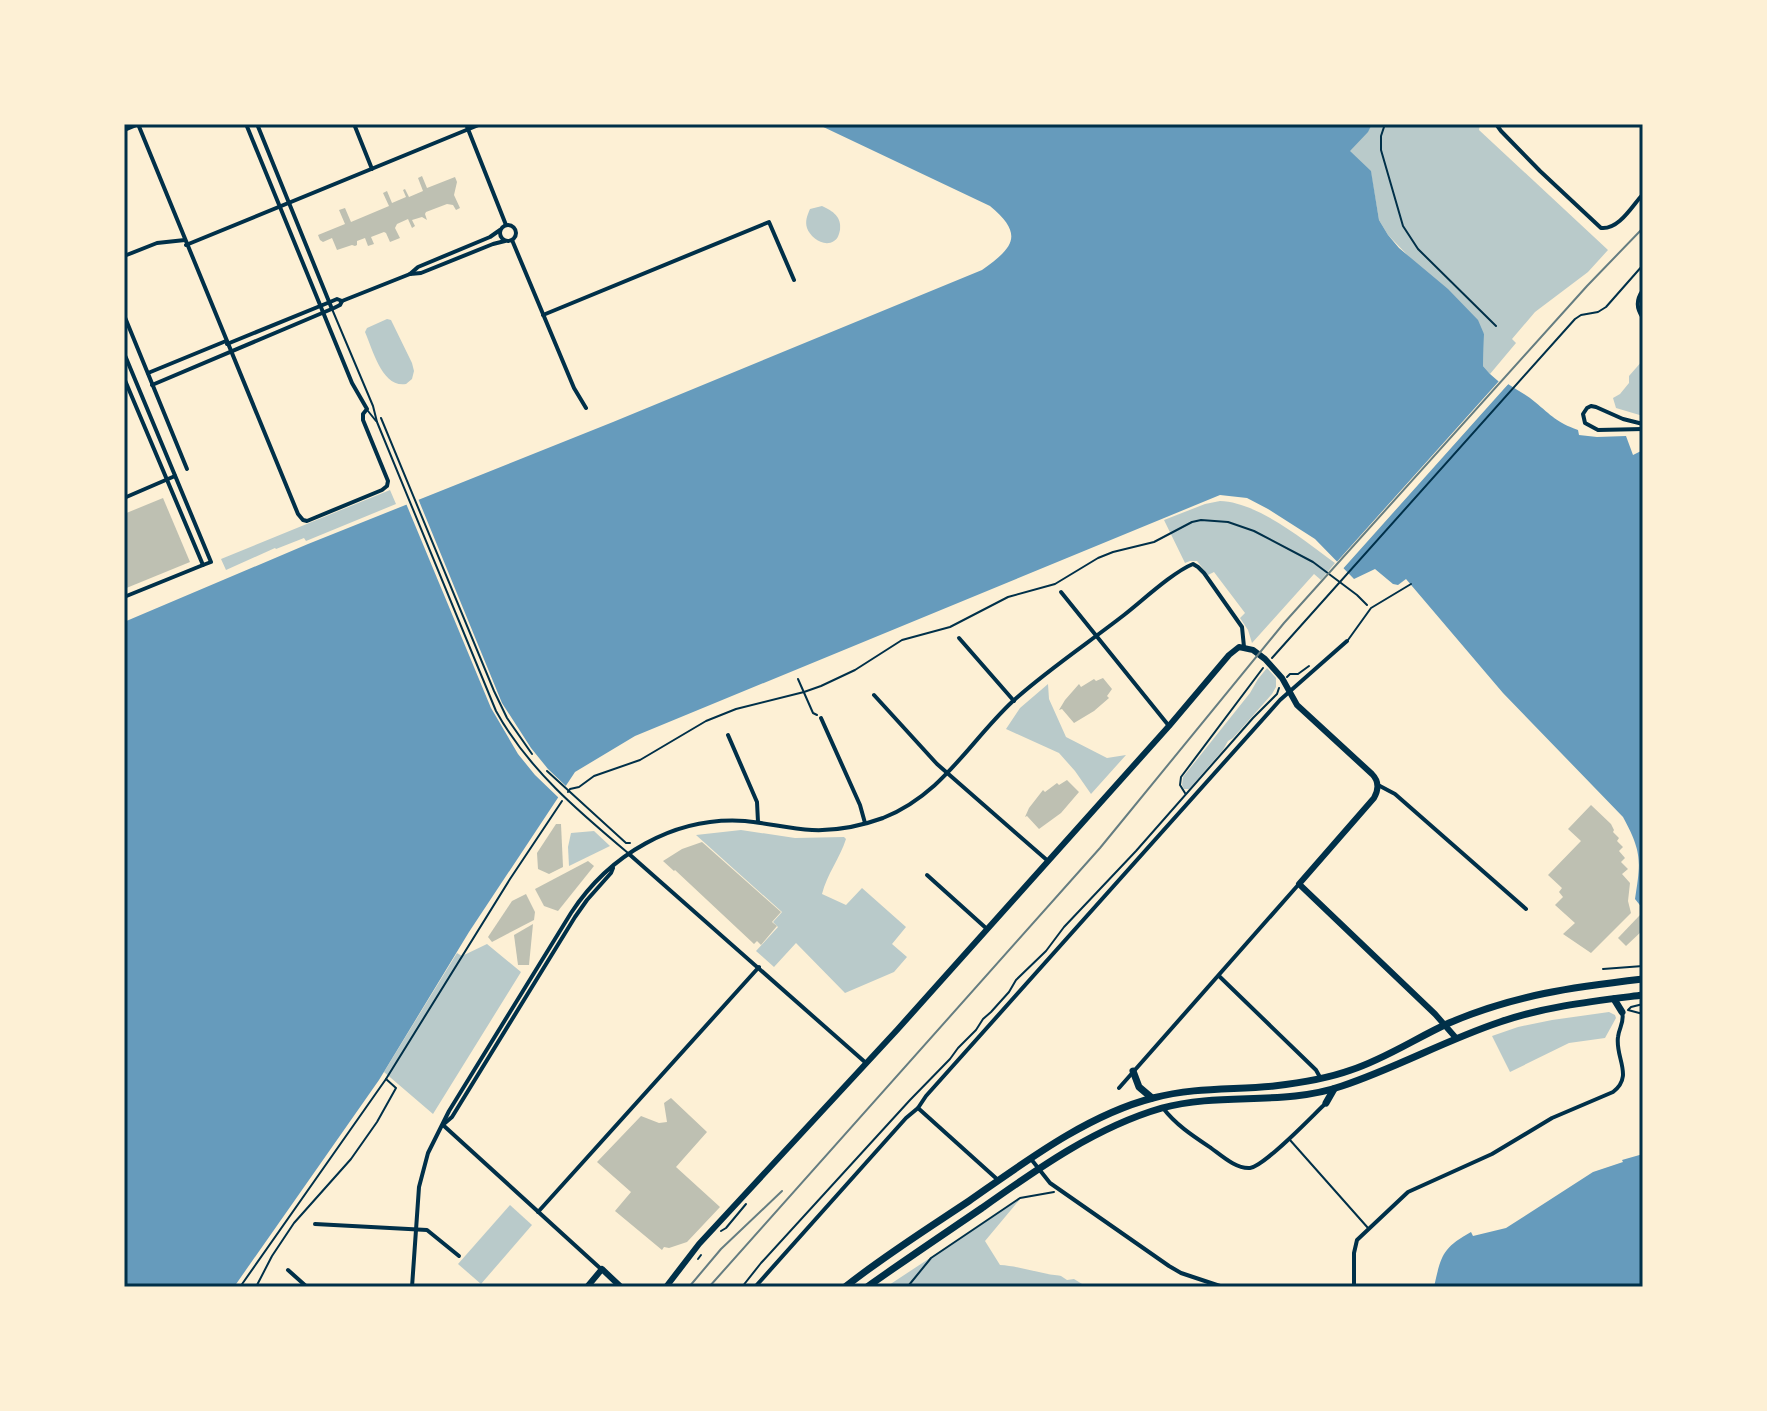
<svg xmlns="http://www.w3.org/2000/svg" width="1767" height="1411" font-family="Overpass,sans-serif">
  <rect width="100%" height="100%" fill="#fdf0d5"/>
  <g fill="#b9caca">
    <polygon points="1372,124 1480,124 1479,130 1608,250 1588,272 1535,312 1512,339 1516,343 1490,374 1483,366 1484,334 1388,235 1379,220 1371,173 1346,154 1367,132"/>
    <path d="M822,206C833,211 842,217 840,230C839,234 838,239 834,241C824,248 810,237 807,228C805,221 807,216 810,209Z"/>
    <path d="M387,319L391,320L412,363L414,371L412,379L406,384C382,388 373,350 365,332L367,328Z"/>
    <polygon points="1643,360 1643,416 1616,408 1613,398 1620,394 1629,383 1629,376"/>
    <polygon points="390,490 396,504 306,541 304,538 276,549 275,548 226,570 221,559"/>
    <path d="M1220,501C1258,502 1305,541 1335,563L1321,580L1314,574L1252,643L1248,630L1240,618L1245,613L1214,572L1208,575L1197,561H1190L1185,563L1164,520L1205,504Z"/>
    <polygon points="1267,668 1276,678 1276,687 1272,694 1233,738 1228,741 1223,750 1189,789 1184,789 1182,785 1183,777 1250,693 1258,679"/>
    <polygon points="1048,684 1049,699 1066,737 1107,758 1126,755 1091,794 1075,771 1059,753 1006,729 1020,708"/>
    <path d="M741,830L795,838L844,837L846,839C840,858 827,874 822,894L846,905L862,888L906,927L892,944L907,957L894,972L845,993L796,943L774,967L756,951L778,927L773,922L782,912L696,835Z"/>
    <polygon points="594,831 610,846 569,866 568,847 571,833"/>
    <polygon points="487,944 521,972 433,1114 384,1072 457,953 462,956"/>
    <polygon points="1609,1012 1615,1015 1616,1018 1605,1038 1569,1043 1510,1072 1492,1036 1518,1027 1552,1020"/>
    <path d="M1021,1198L985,1241L1000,1265C1017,1266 1032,1271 1048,1274C1049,1275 1060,1275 1061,1276C1063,1277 1065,1279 1067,1280L1074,1279L1087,1287H886Z"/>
    <polygon points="510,1205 532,1225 481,1284 458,1264"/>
  </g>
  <g fill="#669bbc">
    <path d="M817,124H1372L1368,132L1350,151L1371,171L1379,220L1388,235L1399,248L1448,289L1478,320L1484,334L1483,366L1490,374L1505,387L1508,384C1517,390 1527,395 1535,402C1552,416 1556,422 1578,430L1579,435L1597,437L1626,436L1633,455L1643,450V909L1635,899C1641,861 1642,852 1623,817L1503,693L1406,579L1398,585L1393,584L1375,569L1354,579L1315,539L1268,509L1247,498L1220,495L635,736L575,772L469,932L379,1080L234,1287H124V622L308,544L613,422L982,270C1013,248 1025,235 990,206Z"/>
    <path d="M1643,1154V1287H1434C1441,1256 1442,1248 1471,1232L1473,1236L1506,1228L1593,1172L1623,1162L1622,1160Z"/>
  </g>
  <g fill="#fdf0d5">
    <polygon points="1494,373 1505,382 1508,380 1511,381 1341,571 1334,565 1499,381 1492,375"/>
    <polygon points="417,496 502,703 531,748 548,769 569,789 561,800 535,775 518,754 491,708 405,501"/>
  </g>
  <g fill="#bec0b2">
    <polygon points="422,176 427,188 455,177 457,182 454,195 460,208 456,210 453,205 447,204 426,212 425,214 427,220 422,217 412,220 415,226 412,228 408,219 397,224 395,228 400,238 390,242 386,233 384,232 371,237 374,244 368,246 365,238 357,241 357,245 355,246 352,245 337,250 332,238 323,242 320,240 318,235 345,224 339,210 345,208 351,222 389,206 383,193 387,191 392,203 406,197 403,190 405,189 409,197 423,191 418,178"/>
    <polygon points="163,498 190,562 124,589 124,514"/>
    <polygon points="1103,678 1112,689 1107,696 1109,698 1094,711 1074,723 1062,709 1059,710 1065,700 1079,684 1081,687 1094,679 1096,681"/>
    <polygon points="1067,780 1079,792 1061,813 1039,829 1027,816 1025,817 1029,808 1043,790 1045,792 1057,783 1059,785"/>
    <polygon points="1591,805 1611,824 1614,830 1613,832 1619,838 1617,841 1623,847 1619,851 1625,858 1621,862 1628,869 1622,874 1630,883 1628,901 1631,913 1591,953 1563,934 1575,923 1555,905 1563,897 1559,892 1562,888 1548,875 1581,841 1568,829"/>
    <polygon points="556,824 561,824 563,867 549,874 538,869 537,853"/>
    <polygon points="702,842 781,912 772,922 777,926 761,945 757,941 754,944 675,870 674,871 663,861 682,849"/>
    <polygon points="588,861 594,866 558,911 544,906 535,889"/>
    <polygon points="526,894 535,912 534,920 492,942 488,937 512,901"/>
    <polygon points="1640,915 1643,918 1643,930 1626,946 1618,938"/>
    <polygon points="533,924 529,965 518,965 514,935"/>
    <polygon points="671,1098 707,1132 676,1167 720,1207 687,1242 669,1248 664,1247 662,1250 615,1211 631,1192 597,1162 641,1116 659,1123 667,1122 664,1103"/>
  </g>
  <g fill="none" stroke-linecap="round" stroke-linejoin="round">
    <g stroke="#003049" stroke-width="2">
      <polyline points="1385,124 1381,136 1381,150 1403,226 1418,249 1496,326"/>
      <polyline points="381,418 494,691 507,718 532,754"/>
      <polyline points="1272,658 1575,319 1581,315 1598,312 1606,307 1643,265"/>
      <polyline points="1287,677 1290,674 1298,674 1309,666"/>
      <polyline points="798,679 813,713 817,715"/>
      <polyline points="547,771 626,843 630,843"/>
      <polyline points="568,792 570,789 579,787 594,776 640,760 706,721 736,709 804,692 821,686 855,670 902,640 950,627 1008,597 1055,584 1098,558 1113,552 1154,542 1192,522 1201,520 1228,522 1254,531 1313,562 1357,595 1367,605"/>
      <polyline points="1185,793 1180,785 1181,777 1263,668"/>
      <polyline points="1603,969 1643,966"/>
      <polyline points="1643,1004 1631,1007 1628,1010 1643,1014"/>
      <polyline points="721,1231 726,1228 746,1204"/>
      <polyline points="698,1259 701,1255"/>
      <polyline points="240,1287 386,1079 510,879 562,801"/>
      <polyline points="256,1287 272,1256 294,1223 351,1159 377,1122 396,1088 386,1079"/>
      <polyline points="742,1287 761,1263 910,1100 950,1059 958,1048 976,1030 983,1019 991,1012 1009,992 1016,980 1046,951 1064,927 1136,851 1253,718 1277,694 1279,688"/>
      <polyline points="893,1287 898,1287"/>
      <polyline points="904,1287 909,1285 931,1258 1020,1198 1054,1192"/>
    </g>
    <g stroke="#003049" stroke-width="2">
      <path d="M332,309L373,406L377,422L496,711C528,769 578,811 628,853"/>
      <polyline points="368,411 376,421"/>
      <polyline points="1348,640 1371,608 1411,584"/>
      <polyline points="1290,1140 1368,1228"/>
    </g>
    <g stroke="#003049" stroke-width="4">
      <polyline points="138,124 298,514 303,520 307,521 382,490 387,486 388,481 363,420 363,414 367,409 352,383 246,124"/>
      <polyline points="257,124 332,309"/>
      <polyline points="354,124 372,169"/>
      <polyline points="466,124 506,225"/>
      <path d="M1496,124L1501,131L1540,171L1601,228C1619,230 1632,206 1643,194"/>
      <circle cx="508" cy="233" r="8"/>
      <polyline points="512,240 574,388 586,408"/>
      <polyline points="186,245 481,124"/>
      <polyline points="124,256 157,243 185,240"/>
      <polyline points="410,274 421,273 493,244 505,241"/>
      <path d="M1643,290C1636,300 1636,308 1643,318"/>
      <polyline points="342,301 410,274 418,267 490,237 500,230"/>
      <polyline points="124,315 187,469"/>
      <polyline points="543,315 769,222 794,280"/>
      <polyline points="124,353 211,562 203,565 124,378"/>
      <polyline points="148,373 226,341"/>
      <polyline points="152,385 334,308 340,305 342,301 337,299 330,302 227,344"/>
      <polyline points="1643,424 1623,419 1596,407 1591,406 1587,408 1583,414 1585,423 1598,430 1643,429"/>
      <polyline points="124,498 175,476"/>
      <polyline points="1061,592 1169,726"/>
      <polyline points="124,597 203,565"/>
      <polyline points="959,638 1014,701"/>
      <polyline points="874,695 937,764 1048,861"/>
      <polyline points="821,718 860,805 865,823"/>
      <polyline points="728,735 757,802 758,822"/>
      <polyline points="1378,785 1395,794 1526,909"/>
      <polyline points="629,854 866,1063"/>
      <polyline points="927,875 987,929"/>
      <polyline points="1219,976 1316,1070 1321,1079"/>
      <polyline points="1119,1088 1299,884"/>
      <polyline points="918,1108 998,1180"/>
      <path d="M1163,1108C1176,1125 1193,1136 1211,1148C1222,1156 1236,1169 1250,1168C1265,1166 1313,1115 1326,1103"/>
      <polyline points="445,1123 452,1117 575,917 587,900 611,873 613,868"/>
      <polyline points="443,1125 601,1269"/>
      <polyline points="1031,1159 1050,1183 1169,1266 1181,1273 1223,1287"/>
      <polyline points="538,1212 759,967"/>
      <polyline points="315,1224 427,1230 459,1256"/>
      <polyline points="288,1270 307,1287"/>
      <path d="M412,1287L419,1187L428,1153L449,1111L571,913C609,855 674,816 745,821C768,823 789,829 812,830C835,831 861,826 883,818C943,794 969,742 1013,701C1046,671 1088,643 1124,615C1142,601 1173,572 1193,564L1198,567L1204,573L1242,627L1244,647"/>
      <polyline points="755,1287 906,1118 918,1108 926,1096 1280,700 1347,641"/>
      <path d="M1354,1287V1253L1357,1240L1408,1192L1492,1154L1552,1118L1613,1092C1634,1076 1615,1058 1618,1037C1619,1027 1625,1022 1622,1012"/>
    </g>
    <g stroke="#003049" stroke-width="6">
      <polyline points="124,129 136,124"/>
      <polyline points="587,1287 602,1269 621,1287"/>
      <path d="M666,1287L699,1244L897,1030L1169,726L1229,655L1239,647L1253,650L1265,659L1282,678L1297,705L1372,774C1379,781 1379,789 1374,798L1299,884L1435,1014L1456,1038"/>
    </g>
    <g stroke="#003049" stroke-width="7">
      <polyline points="1614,999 1622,1012"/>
      <polyline points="1133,1071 1139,1087 1152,1098"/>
      <polyline points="1326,1103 1334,1089"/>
      <path d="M845,1287C884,1256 927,1229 969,1201C1025,1162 1087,1115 1153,1098C1195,1087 1232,1090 1274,1086C1300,1083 1326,1079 1351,1070C1385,1059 1416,1038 1449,1023C1514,995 1573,987 1643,979"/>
      <path d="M867,1287C905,1260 944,1234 982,1208C1037,1169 1096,1127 1162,1108C1221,1092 1285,1106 1342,1086C1396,1068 1446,1040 1500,1022C1546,1006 1595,1001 1643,995"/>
    </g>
    <g stroke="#657d81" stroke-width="2">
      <polyline points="689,1287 721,1249 782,1191"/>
      <polyline points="709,1287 1100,848 1284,623 1587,286 1643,228"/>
    </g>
  </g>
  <rect width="1767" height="1411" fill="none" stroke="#fdf0d5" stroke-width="252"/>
  <rect x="126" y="126" width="1515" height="1159" fill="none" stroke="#003049" stroke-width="3"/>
</svg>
